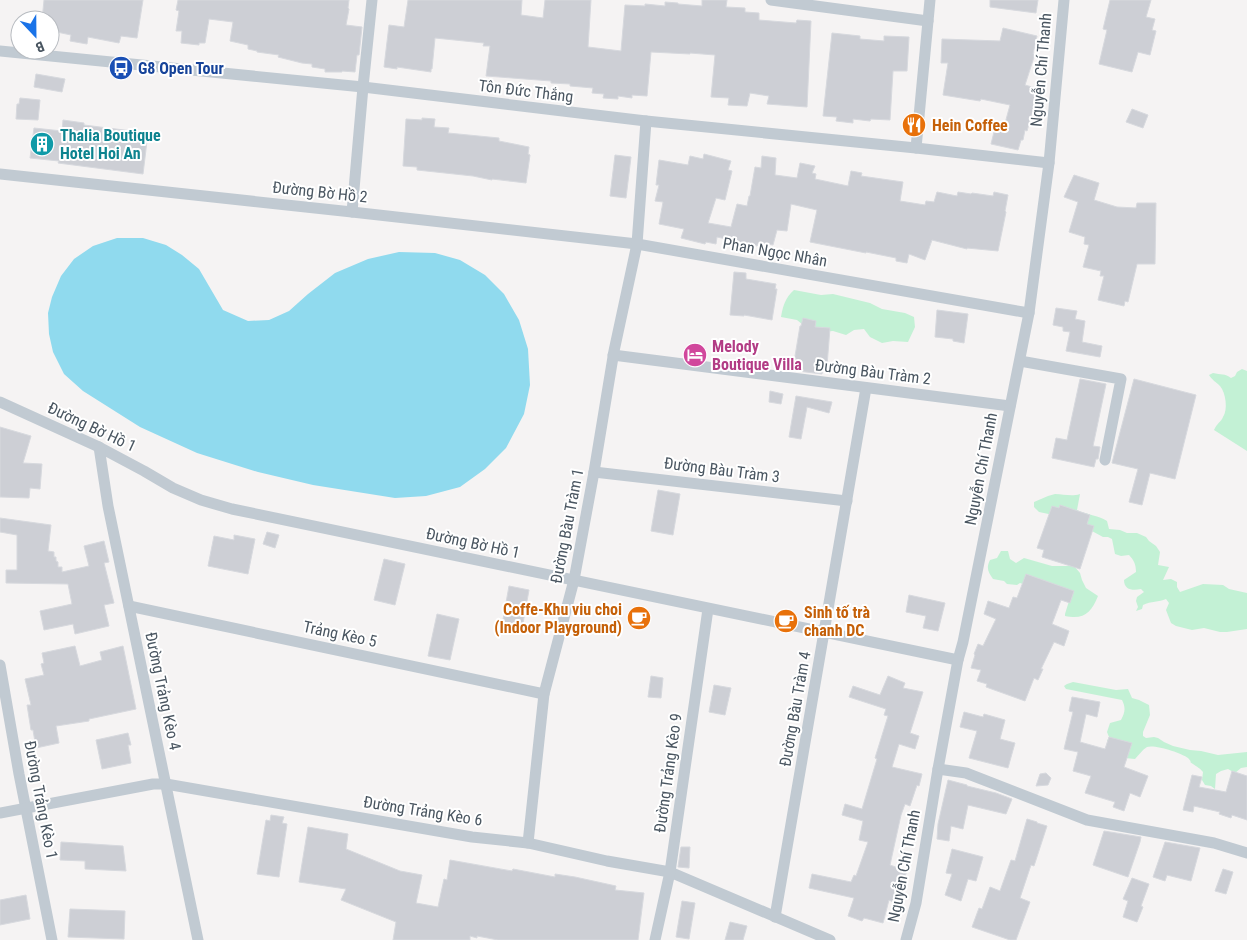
<svg xmlns="http://www.w3.org/2000/svg" width="1247" height="940" font-family="'Roboto Condensed',sans-serif">
  <rect width="100%" height="100%" fill="#f5f3f3"/>
  <g fill="#c3f1d5">
    <path d="M794,290L821,295L833,294L870,303L882,309L905,313L914,317L915,327L908,342L893,341L882,343L870,337L864,329L854,330L846,335L833,331L821,332L808,329L797,320L781,317C783,306 785,298 794,290Z"/>
    <path d="M1242,369L1247,371V451L1214,430C1217,423 1221,422 1223,417C1228,410 1226,393 1220,386C1216,382 1212,380 1209,375L1213,373C1221,375 1225,373 1231,378L1235,376L1237,372Z"/>
    <path d="M1055,494C1064,494 1071,497 1080,494L1077,510C1087,515 1098,515 1107,521L1109,529L1120,530L1127,533H1137L1146,537L1149,541L1156,546L1160,552L1158,565L1169,567L1163,580L1171,579L1177,582V587L1180,592L1203,584L1223,585L1229,589L1247,593V629L1227,632H1220L1204,628L1192,630L1176,626L1171,623L1166,610L1169,603L1166,599C1159,602 1151,601 1143,605L1142,609L1136,611L1138,607L1136,601L1137,597L1144,592L1141,589C1133,591 1124,590 1124,580L1136,572C1136,565 1134,560 1129,555L1121,556L1115,554L1112,539L1108,537H1103L1090,530L1058,516L1039,512L1034,507V502L1048,496Z"/>
    <path d="M1001,551H1008L1010,559L1016,563L1024,558L1052,566H1074L1080,573L1082,580L1086,588L1098,596C1091,613 1084,620 1065,616V614L1069,601L1020,583L1017,585L1007,584L1004,581L993,579C988,572 986,568 990,560L997,558Z"/>
    <path d="M1073,682L1116,690L1128,689L1132,698L1139,700L1149,705L1150,715L1143,732V736L1146,738L1154,737L1158,738L1164,742L1173,746L1190,750L1201,751L1218,755L1247,752V767L1241,768L1235,773L1228,769L1221,771L1216,774L1215,789L1211,786L1205,785L1202,780L1203,772C1200,768 1197,767 1193,764C1187,760 1194,764 1188,758C1182,753 1154,744 1147,747C1142,750 1139,755 1135,759C1121,758 1113,755 1107,741L1109,737L1107,732L1110,723L1121,720C1125,712 1126,708 1122,700L1066,689L1064,686L1067,684Z"/>
  </g>
  <polygon fill="#90daee" points="117,238 143,238 166,245 182,255 199,269 223,310 248,321 269,320 289,311 308,294 335,273 368,259 399,252 435,253 460,260 485,275 504,294 519,320 528,349 530,385 524,414 506,448 485,469 460,487 426,496 395,498 313,485 258,472 197,453 140,427 83,391 64,374 53,352 49,334 48,313 52,297 61,276 74,259 93,246"/>
  <g fill="#cdcfd5" stroke="#d7d9de">
    <polygon points="44,0 143,0 137,38 121,36 119,43 88,37 87,44 70,41 71,35 52,31 53,28 50,28 50,20 42,20"/>
    <polygon points="178,0 349,0 348,8 349,9 346,25 362,27 359,55 357,55 355,72 342,71 342,72 325,72 325,69 312,67 312,64 302,63 278,57 279,55 257,52 257,51 248,49 248,45 230,41 233,22 209,19 205,43 199,43 199,45 181,43 182,31 176,31 179,11 176,10"/>
    <polygon points="408,0 522,0 521,15 543,18 545,0 591,0 588,47 621,51 625,5 645,6 645,4 665,6 665,2 678,3 678,4 702,6 702,0 727,0 726,7 745,8 745,12 759,13 759,20 796,23 797,20 811,21 807,107 767,104 769,96 750,93 747,106 728,105 729,98 711,97 715,55 690,53 690,54 651,52 647,96 632,95 632,98 618,96 618,99 603,98 604,94 592,93 593,88 570,86 570,84 551,83 551,81 486,76 490,46 483,46 484,43 435,38 432,69 431,69 431,72 397,67 397,69 384,67 389,25 404,27"/>
    <polygon points="990,0 1038,0 1036,13 990,7"/>
    <polygon points="1110,0 1151,0 1146,17 1155,19 1152,30 1156,31 1150,55 1138,52 1132,72 1099,64 1107,30 1103,29"/>
    <polygon points="1003,28 1037,36 1033,54 1035,54 1025,85 1039,89 1027,131 1025,130 1023,140 1021,140 1018,150 991,144 996,124 1004,127 1010,105 981,99 980,101 943,95 948,63 941,63 942,39 1000,41"/>
    <polygon points="832,33 860,36 860,39 884,41 884,36 909,37 907,71 893,71 890,120 871,119 870,121 853,119 853,123 836,121 837,117 823,116"/>
    <polygon points="36,74 65,79 62,92 34,87"/>
    <polygon points="20,98 40,100 38,120 16,119 17,104 19,104"/>
    <polygon points="1132,109 1148,115 1143,128 1126,122"/>
    <polygon points="422,118 435,119 434,127 449,128 448,133 499,138 499,141 529,147 528,154 530,155 526,183 492,179 492,180 473,176 417,170 417,167 403,166 406,119 422,120"/>
    <polygon points="63,120 84,123 84,125 148,133 143,174 58,163 59,161 30,158 34,128 62,131"/>
    <polygon points="704,154 731,161 728,170 732,171 725,200 716,198 708,223 731,227 737,204 747,206 749,196 750,196 755,167 761,168 762,156 776,158 775,175 797,178 800,163 815,166 812,173 816,174 815,179 848,186 851,171 862,173 861,176 903,182 900,201 925,205 926,201 934,202 937,192 957,196 958,192 971,194 972,193 993,196 994,192 1008,195 1005,211 1006,212 998,251 967,248 967,249 932,240 925,260 909,254 907,263 896,261 896,258 866,252 866,253 810,242 817,210 791,204 787,231 777,230 773,245 759,242 757,246 717,237 716,244 706,242 705,244 681,238 684,229 659,224 663,202 655,201 659,185 656,185 659,160 688,165 690,156 703,159"/>
    <polygon points="615,155 631,157 626,198 610,196"/>
    <polygon points="1074,175 1099,183 1094,200 1117,207 1136,208 1137,203 1156,203 1155,264 1137,264 1128,302 1125,301 1124,306 1098,300 1104,276 1100,276 1101,271 1083,267 1089,245 1084,244 1085,237 1069,232 1078,202 1064,197"/>
    <polygon points="734,272 746,273 746,279 776,284 775,289 777,289 772,320 744,315 744,316 730,315"/>
    <polygon points="1056,308 1077,311 1075,319 1085,321 1082,342 1102,346 1100,357 1066,351 1070,332 1063,331 1063,327 1053,325"/>
    <polygon points="937,310 968,314 964,343 953,341 953,339 935,337"/>
    <polygon points="803,318 816,321 815,327 830,328 827,366 823,366 822,374 798,371 800,362 794,362 800,326 801,326"/>
    <polygon points="1080,379 1106,384 1093,446 1100,447 1098,459 1096,459 1094,467 1052,458 1056,438 1067,440"/>
    <polygon points="1134,379 1196,395 1175,479 1150,473 1142,505 1129,502 1138,469 1112,463"/>
    <polygon points="770,391 783,394 781,404 769,402"/>
    <polygon points="796,396 832,402 829,413 807,407 801,439 789,437"/>
    <polygon points="0,427 31,436 23,463 42,464 40,489 30,488 29,498 0,497"/>
    <polygon points="658,490 680,494 673,535 651,531"/>
    <polygon points="1060,505 1090,515 1087,524 1094,526 1080,569 1042,557 1044,550 1037,548 1052,506 1059,508"/>
    <polygon points="0,518 51,525 48,551 54,552 54,557 56,557 56,561 58,562 58,567 62,567 62,572 89,566 84,546 104,541 109,562 104,563 114,603 104,605 109,626 75,634 73,624 44,630 40,611 72,604 68,584 6,583 6,570 17,570 17,535 0,532"/>
    <polygon points="267,532 279,535 275,548 263,544"/>
    <polygon points="234,535 255,539 248,574 208,566 214,536 234,540"/>
    <polygon points="384,559 405,564 395,605 374,600"/>
    <polygon points="1026,574 1074,591 1070,603 1061,600 1052,624 1069,631 1064,646 1054,642 1041,669 1043,669 1038,680 1034,678 1025,701 986,687 987,684 977,681 981,670 971,668 975,655 974,654 978,644 983,646 996,619 984,614 988,601 1009,608 1013,597 1017,598"/>
    <polygon points="509,586 529,590 522,629 502,625"/>
    <polygon points="909,595 945,603 938,631 923,628 926,616 906,612"/>
    <polygon points="437,614 459,619 450,660 428,656"/>
    <polygon points="75,646 80,666 102,660 100,652 123,646 136,709 89,719 89,721 56,726 59,743 36,748 33,730 31,730 27,705 31,705 25,679 44,675 41,664 44,663 42,653"/>
    <polygon points="651,676 663,678 661,698 648,697"/>
    <polygon points="888,676 905,683 903,688 923,692 910,733 919,736 915,749 899,744 892,767 922,774 919,786 917,785 910,806 905,804 901,815 890,865 907,871 895,903 889,900 883,923 864,918 862,921 848,916 854,898 809,888 812,874 851,882 854,875 856,876 868,842 859,840 863,821 842,815 845,804 862,809 877,759 875,758 888,716 884,715 886,709 849,697 853,686 880,695"/>
    <polygon points="714,685 731,688 725,715 709,712"/>
    <polygon points="1072,697 1100,702 1097,717 1086,714 1080,742 1105,749 1109,737 1132,743 1124,767 1148,776 1140,797 1130,793 1124,811 1113,807 1115,802 1085,793 1091,776 1073,771 1078,752 1064,749 1073,712 1069,711"/>
    <polygon points="964,712 983,717 984,714 1005,720 1000,739 1015,743 1008,768 969,758 977,731 960,727"/>
    <polygon points="128,733 131,745 128,745 131,763 102,769 96,740"/>
    <polygon points="1232,771 1247,776 1247,820 1232,815 1231,818 1219,814 1220,812 1194,806 1193,812 1183,810 1192,775 1202,777 1199,787 1226,792"/>
    <polygon points="1046,773 1051,778 1048,785 1036,786 1040,774"/>
    <polygon points="948,780 967,785 967,786 996,793 1012,799 1006,814 968,805 963,829 951,826 949,841 937,839 938,824"/>
    <polygon points="271,815 284,817 282,823 287,824 279,877 257,874 266,820 270,821"/>
    <polygon points="1027,819 1037,822 1037,823 1047,826 1034,866 1031,865 1020,898 1030,902 1016,940 1010,940 972,927 979,908 982,909 990,887 1000,891 1011,860 1015,861"/>
    <polygon points="308,827 348,834 346,849 400,871 422,875 416,903 438,907 444,879 447,880 450,860 512,871 513,869 555,877 555,874 575,877 616,886 615,890 644,893 638,940 498,940 477,936 477,938 470,936 470,940 393,940 396,922 341,900 346,889 299,882"/>
    <polygon points="1104,831 1141,837 1140,842 1128,877 1093,865"/>
    <polygon points="61,842 123,846 126,871 85,869 85,861 60,860"/>
    <polygon points="1165,842 1200,848 1191,881 1167,875 1165,881 1153,877"/>
    <polygon points="681,847 690,847 689,868 678,867"/>
    <polygon points="952,849 983,857 976,881 968,879 961,901 945,895 952,874 946,873"/>
    <polygon points="1223,869 1233,872 1226,894 1215,891"/>
    <polygon points="1132,878 1149,884 1141,906 1143,907 1137,922 1123,917 1128,901 1123,899"/>
    <polygon points="26,895 30,919 0,925 0,900"/>
    <polygon points="682,901 695,903 689,939 676,937"/>
    <polygon points="70,909 125,911 124,939 68,937"/>
    <polygon points="730,922 747,926 743,940 725,940"/>
  </g>
  <g fill="none" stroke-linecap="round" stroke-linejoin="round">
    <g stroke="#c1cad2" stroke-width="11">
      <polyline points="771,0 928,21"/>
      <polyline points="0,51 363,87 646,121 916,148 1049,163"/>
      <polyline points="916,148 930,0"/>
      <polyline points="0,174 352,212 637,244 1029,313"/>
      <polyline points="352,212 363,87 372,0"/>
      <polyline points="613,355 1010,406"/>
      <polyline points="1020,361 1121,379 1105,460"/>
      <polyline points="0,402 99,447 144,471 173,488 201,500 232,509 958,660"/>
      <polyline points="99,447 108,506 198,940"/>
      <polyline points="594,472 847,501"/>
      <polyline points="129,606 544,694"/>
      <polyline points="0,665 19,774 52,940"/>
      <polyline points="938,769 966,773 1087,820 1214,843 1247,853"/>
      <polyline points="0,813 153,784 166,784 472,837 528,843 607,861 670,872 830,940"/>
      <polyline points="528,843 544,694 574,580 594,472 614,351 637,244 646,121"/>
      <polyline points="775,917 866,388"/>
      <polyline points="655,940 670,872 708,609"/>
      <polyline points="906,940 916,903 938,769 958,660 963,642 1029,313 1049,163 1064,0"/>
    </g>
  </g>
  <defs>
    <g id="bus-disc" transform="scale(1.25)"><circle r="9.5" fill="#1a4fb4" stroke="#fff"/><path d="M-5-6H5V4H4V6H2V4H-2V6H-4V4H-5ZM-3.5-4V0h7V-4ZM-3.5 1.2v1.5H-2V1.2ZM2 1.2v1.5H3.5V1.2Z" fill="#fff"/></g>
    <g id="restaurant-disc" transform="scale(1.25)"><circle r="9.5" fill="#e8710a" stroke="#fff"/><path d="M-5-6h1v4h1v-4h1v4h1v-4h1v5L-1.5 .5V6h-2V.5L-5-1ZM5-6V6H3V1.5H1.5Q1.5-4 5-6Z" fill="#fff"/></g>
    <g id="building-disc" transform="scale(1.25)"><circle r="9.5" fill="#0f9aa8" stroke="#fff"/><path d="M-4-6H4V6H1V3H-1V6H-4ZM-2.5-4.3h1.7v1.8h-1.7ZM.8-4.3h1.7v1.8H.8ZM-2.5-1h1.7V.8h-1.7ZM.8-1h1.7V.8H.8Z" fill="#fff"/></g>
    <g id="hotel-disc" transform="scale(1.25)"><circle r="9.5" fill="#d1479c" stroke="#fff"/><path d="M-6-4.5h1.5V1H6V5H4.5V3h-9V5H-6ZM-4 0a1.8 1.8 0 1 1 3.6 0ZM.5 0V-2.5h3Q6-2.5 6 0Z" fill="#fff"/></g>
    <g id="cafe-disc" transform="scale(1.25)"><circle r="9.5" fill="#e8710a" stroke="#fff"/><path d="M-5.5-4.5H6V0H3Q3 3.5 0 3.5H-2.5Q-5.5 3.5-5.5 0ZM3-3.2v2h1.7v-2ZM-6 4.5H4V6H-6Z" fill="#fff"/></g>
  </defs>
  <g fill-rule="evenodd">
    <use href="#bus-disc" x="121" y="68"/>
    <use href="#restaurant-disc" x="914" y="125"/>
    <use href="#building-disc" x="42" y="144"/>
    <use href="#hotel-disc" x="695" y="355"/>
    <use href="#cafe-disc" x="639" y="618"/>
    <use href="#cafe-disc" x="786" y="621"/>
  </g>
  <g text-anchor="middle" dominant-baseline="central" stroke-width="4" stroke-linejoin="round" paint-order="stroke">
    <g font-size="16" font-weight="bold" fill="#164399" stroke="#fff" text-anchor="start">
      <text x="138" y="68">G8 Open Tour</text>
    </g>
    <g font-size="16" fill="#4a5661" stroke="#fff">
      <text transform="translate(1041 70) rotate(-85)">Nguyễn Chí Thanh</text>
      <text transform="translate(526 91) rotate(7)">Tôn Đức Thắng</text>
      <text transform="translate(320 192) rotate(6)">Đường Bờ Hồ 2</text>
      <text transform="translate(775 252) rotate(10)">Phan Ngọc Nhân</text>
      <text transform="translate(873 372) rotate(7)">Đường Bàu Tràm 2</text>
      <text transform="translate(92 427) rotate(25)">Đường Bờ Hồ 1</text>
      <text transform="translate(981 469) rotate(-79)">Nguyễn Chí Thanh</text>
      <text transform="translate(722 470) rotate(7)">Đường Bàu Tràm 3</text>
      <text transform="translate(567 526) rotate(-79)">Đường Bàu Tràm 1</text>
      <text transform="translate(473 543) rotate(12)">Đường Bờ Hồ 1</text>
      <text transform="translate(340 634) rotate(12)">Trảng Kèo 5</text>
      <text transform="translate(163 691) rotate(78)">Đường Trảng Kèo 4</text>
      <text transform="translate(795 709) rotate(-80)">Đường Bàu Tràm 4</text>
      <text transform="translate(668 773) rotate(-82)">Đường Trảng Kèo 9</text>
      <text transform="translate(41 800) rotate(79)">Đường Trảng Kèo 1</text>
      <text transform="translate(423 811) rotate(9)">Đường Trảng Kèo 6</text>
      <text transform="translate(904 866) rotate(-79)">Nguyễn Chí Thanh</text>
    </g>
    <g font-size="16" font-weight="bold" fill="#c56008" stroke="#fff" text-anchor="start">
      <text x="932" y="125">Hein Coffee</text>
      <text x="622" y="609" text-anchor="end">Coffe-Khu viu choi<tspan x="622" dy="18">(Indoor Playground)</tspan></text>
      <text x="804" y="612">Sinh tố trà<tspan x="804" dy="18">chanh DC</tspan></text>
    </g>
    <g font-size="16" font-weight="bold" fill="#0d838f" stroke="#fff" text-anchor="start">
      <text x="60" y="135">Thalia Boutique<tspan x="60" dy="18">Hotel Hoi An</tspan></text>
    </g>
    <g font-size="16" font-weight="bold" fill="#b23c85" stroke="#fff" text-anchor="start">
      <text x="712" y="346">Melody<tspan x="712" dy="18">Boutique Villa</tspan></text>
    </g>
  </g>
  <g transform="translate(35 35) rotate(158)"><circle r="24" fill="#ffffff" stroke="#b7bbc0"/>
  <path d="M0-4L9 19L0 12L-9 19Z" fill="#1a73e8"/>
  <text y="-8" font-size="14" font-weight="bold" text-anchor="middle" fill="#4a5661">B</text>
  </g>
</svg>
